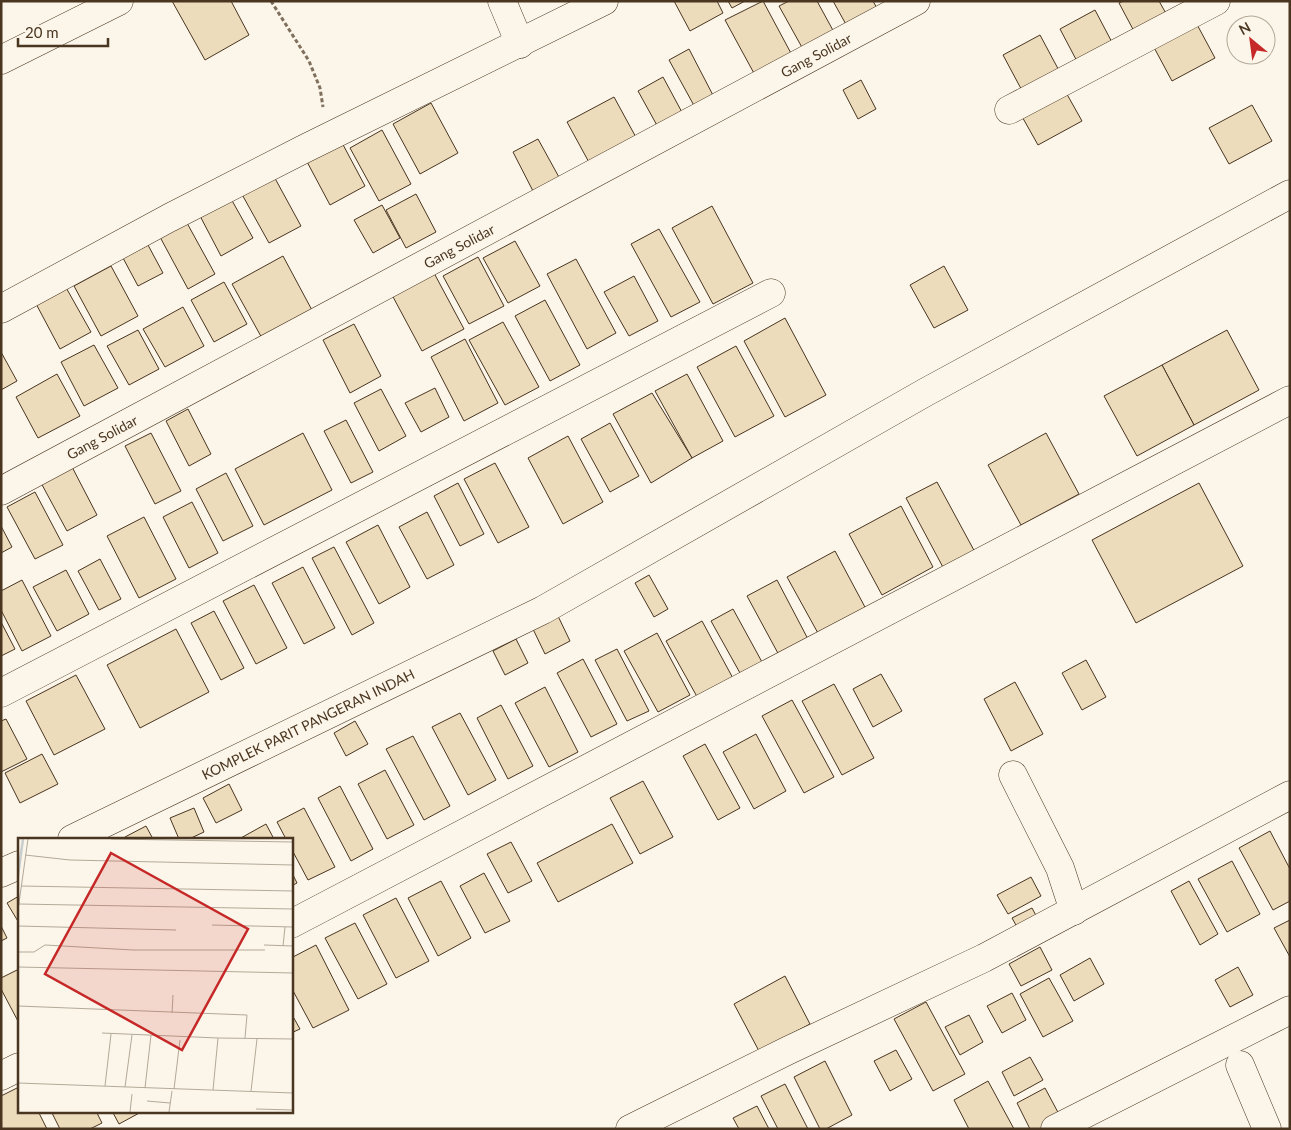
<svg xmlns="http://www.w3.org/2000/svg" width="1291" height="1130" font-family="Lato,sans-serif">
  <rect width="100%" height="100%" fill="#fbf6e9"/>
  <g fill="#ecdcbc" stroke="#4a3520">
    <polygon points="172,1 231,1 249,35 205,60"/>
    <polygon points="674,1 717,1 723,13 690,31"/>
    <polygon points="728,1 745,1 732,8"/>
    <polygon points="763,1 793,57 756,77 725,20"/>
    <polygon points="789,1 817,1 835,34 804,51 779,6"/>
    <polygon points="833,1 873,1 879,12 848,28"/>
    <polygon points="1123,1 1159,1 1168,17 1136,35 1119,3"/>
    <polygon points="1095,10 1115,48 1080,67 1060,29"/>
    <polygon points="1193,17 1215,58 1172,81 1150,40"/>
    <polygon points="1040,35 1063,78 1026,98 1003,55"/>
    <polygon points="689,49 716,101 697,111 669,60"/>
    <polygon points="663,77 684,116 659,129 638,91"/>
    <polygon points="861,80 876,109 858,119 843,90"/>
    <polygon points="1064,89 1082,121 1038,145 1020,113"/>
    <polygon points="614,97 638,141 591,166 567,122"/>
    <polygon points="431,103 458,153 420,174 393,124"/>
    <polygon points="1252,105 1272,141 1229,164 1209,128"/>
    <polygon points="382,130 411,184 379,201 350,148"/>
    <polygon points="340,139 365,186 330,205 305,158"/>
    <polygon points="538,139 560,179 534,193 513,152"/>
    <polygon points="271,171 301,226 269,243 239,189"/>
    <polygon points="416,194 436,232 406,248 386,210"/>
    <polygon points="230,197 253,238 221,256 199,214"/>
    <polygon points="382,205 400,238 373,253 354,220"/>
    <polygon points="712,206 753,283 713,304 672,228"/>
    <polygon points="187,223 215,274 188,289 160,237"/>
    <polygon points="659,229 700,302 671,317 631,244"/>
    <polygon points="515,241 540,286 508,303 483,258"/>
    <polygon points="148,245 163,273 138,286 123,258"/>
    <polygon points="283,256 313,312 263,340 232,284"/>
    <polygon points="478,257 504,306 469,324 443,276"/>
    <polygon points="576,259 616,333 587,349 547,274"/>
    <polygon points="111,266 138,316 101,336 74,286"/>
    <polygon points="944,266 968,310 934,328 910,285"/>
    <polygon points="434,273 464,329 422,351 392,295"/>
    <polygon points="634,276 658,321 629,336 604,292"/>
    <polygon points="224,282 247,324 214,342 191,300"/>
    <polygon points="64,284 91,332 60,349 34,300"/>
    <polygon points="545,300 580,365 550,381 515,316"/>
    <polygon points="183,307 204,346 165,367 143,329"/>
    <polygon points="785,318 826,395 785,417 744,341"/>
    <polygon points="503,322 539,387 505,405 469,340"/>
    <polygon points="354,324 381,376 350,393 323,340"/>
    <polygon points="138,330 159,369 129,385 107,346"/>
    <polygon points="1227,330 1259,390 1194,425 1162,365"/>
    <polygon points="465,339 498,403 464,421 431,357"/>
    <polygon points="94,345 118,388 84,406 61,362"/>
    <polygon points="736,346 774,416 735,437 697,367"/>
    <polygon points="1,352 17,381 1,390"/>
    <polygon points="1162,365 1194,425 1137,456 1104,396"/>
    <polygon points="57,374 80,416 38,438 16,397"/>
    <polygon points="687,374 723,441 692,458 655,391"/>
    <polygon points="435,388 449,417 421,432 405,403"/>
    <polygon points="381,389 406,436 379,451 354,403"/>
    <polygon points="652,393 692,458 651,483 613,414"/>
    <polygon points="188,409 211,454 189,466 166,421"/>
    <polygon points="346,420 373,472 351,483 324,431"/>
    <polygon points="610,423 639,476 610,492 581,439"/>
    <polygon points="151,433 181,491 155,504 125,446"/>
    <polygon points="303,433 332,490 264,525 235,469"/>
    <polygon points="1046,433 1079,494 1021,525 988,465"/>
    <polygon points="568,436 603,502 563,524 528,458"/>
    <polygon points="495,463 529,527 498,543 464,479"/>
    <polygon points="71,465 97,515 67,531 40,481"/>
    <polygon points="226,473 253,526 223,541 196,489"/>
    <polygon points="937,482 976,554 945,571 906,498"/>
    <polygon points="458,483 484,534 460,546 434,496"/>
    <polygon points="1199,483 1243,566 1136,623 1092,540"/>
    <polygon points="35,492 63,545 35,559 7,507"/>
    <polygon points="192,502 218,553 189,568 163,517"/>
    <polygon points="901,506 933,567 882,595 849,534"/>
    <polygon points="427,512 454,565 427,579 399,527"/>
    <polygon points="144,517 176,579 139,598 107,536"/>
    <polygon points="378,525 410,587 379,604 346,542"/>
    <polygon points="1,526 12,547 1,553"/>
    <polygon points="334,547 374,623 352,635 312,558"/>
    <polygon points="835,551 866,609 819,635 787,577"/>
    <polygon points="100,559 121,599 99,610 78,571"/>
    <polygon points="303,567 335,628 304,644 272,583"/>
    <polygon points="66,570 89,614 57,631 33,587"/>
    <polygon points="649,575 668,609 654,617 635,583"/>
    <polygon points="22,580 51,636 22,651 1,610 1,591"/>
    <polygon points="777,580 809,641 780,657 747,596"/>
    <polygon points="254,585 287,648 256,664 223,601"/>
    <polygon points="733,609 762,662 740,673 711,621"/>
    <polygon points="214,611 244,668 221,680 191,623"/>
    <polygon points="557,614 570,641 545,654 532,627"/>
    <polygon points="702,621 735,682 700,702 666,641"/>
    <polygon points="1,622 15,649 1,656"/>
    <polygon points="176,629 209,692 140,728 107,665"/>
    <polygon points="657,633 690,695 658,712 624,651"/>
    <polygon points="516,639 528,663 505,675 493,651"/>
    <polygon points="617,649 649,711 627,721 595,660"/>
    <polygon points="583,659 617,724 591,737 557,673"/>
    <polygon points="1086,660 1106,697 1082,710 1062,673"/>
    <polygon points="881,674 902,711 873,727 853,689"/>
    <polygon points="76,675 105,729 54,755 26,701"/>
    <polygon points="1015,682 1043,734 1011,751 984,699"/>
    <polygon points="834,684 874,758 842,775 802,701"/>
    <polygon points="545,687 578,752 549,767 515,703"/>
    <polygon points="792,700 834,777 804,793 762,716"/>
    <polygon points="501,705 533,766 508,779 477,718"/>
    <polygon points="460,713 496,780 468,795 432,727"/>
    <polygon points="6,719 27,759 1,772 1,721"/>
    <polygon points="355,721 368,744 346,756 334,733"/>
    <polygon points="756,734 786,791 754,809 723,752"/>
    <polygon points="413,736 450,806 424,820 386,749"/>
    <polygon points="705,744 740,808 718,820 683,756"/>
    <polygon points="42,754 58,784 20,803 5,773"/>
    <polygon points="385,770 414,825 387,839 358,784"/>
    <polygon points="643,781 673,837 640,854 610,798"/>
    <polygon points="229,784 242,810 216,823 203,798"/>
    <polygon points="340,786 373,849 351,861 318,798"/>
    <polygon points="194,808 204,832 189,839 179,839 170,818"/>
    <polygon points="304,808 335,867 308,880 291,848 291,839 286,839 277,822"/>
    <polygon points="266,824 274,839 239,839"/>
    <polygon points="612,824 633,863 558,902 537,863"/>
    <polygon points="146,826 153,839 126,839 125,837"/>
    <polygon points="1270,831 1290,869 1290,901 1273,910 1239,848"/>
    <polygon points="511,842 532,881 508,893 487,854"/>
    <polygon points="1232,861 1260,914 1227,932 1198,879"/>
    <polygon points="291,871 297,883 291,886"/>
    <polygon points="484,873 510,921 485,933 460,886"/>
    <polygon points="1031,877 1041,896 1008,914 997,895"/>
    <polygon points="441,881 471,938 438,956 408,898"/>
    <polygon points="1189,881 1218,934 1200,945 1171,891"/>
    <polygon points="19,896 19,923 7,903"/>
    <polygon points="396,898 429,961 396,978 363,915"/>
    <polygon points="1032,908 1040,923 1021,934 1012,918"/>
    <polygon points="1290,920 1290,957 1274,928"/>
    <polygon points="355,923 387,984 358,999 325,938"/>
    <polygon points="1,926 7,938 1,941"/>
    <polygon points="316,945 349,1010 313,1028 291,987 291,958"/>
    <polygon points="1040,947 1052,970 1021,986 1009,964"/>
    <polygon points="1090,958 1104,984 1074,1001 1060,975"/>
    <polygon points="1238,967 1253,995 1230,1007 1215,980"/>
    <polygon points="19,969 19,1023 1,989 1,978"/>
    <polygon points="785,976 810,1024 759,1051 734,1004"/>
    <polygon points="1049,978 1073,1021 1043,1037 1020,994"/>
    <polygon points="1012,993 1026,1020 1002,1033 987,1006"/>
    <polygon points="926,1002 965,1074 933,1091 894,1019"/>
    <polygon points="291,1013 300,1029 291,1033"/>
    <polygon points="969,1015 983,1042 960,1055 945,1027"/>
    <polygon points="896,1050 912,1079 890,1091 874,1061"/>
    <polygon points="1030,1057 1043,1080 1014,1096 1002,1072"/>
    <polygon points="825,1061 852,1115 826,1129 820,1129 794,1077"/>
    <polygon points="988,1081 1014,1129 969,1129 954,1100"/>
    <polygon points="785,1084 808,1129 778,1129 761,1096"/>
    <polygon points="19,1087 19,1111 38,1111 47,1129 1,1129 1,1096"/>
    <polygon points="1045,1088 1061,1118 1042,1129 1030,1129 1017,1103"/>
    <polygon points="757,1106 769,1129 739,1129 733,1118"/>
    <polygon points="51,1111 96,1111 102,1123 90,1129 60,1129"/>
    <polygon points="112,1111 143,1111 119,1124"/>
  </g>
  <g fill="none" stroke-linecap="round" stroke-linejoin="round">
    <g stroke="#4a3520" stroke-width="29">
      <g id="street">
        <polyline points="502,1 520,44"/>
        <polyline points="1,60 119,1"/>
        <polyline points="1009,110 1216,1"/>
        <polyline points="1,309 169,218 306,148 604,1"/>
        <polyline points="1,491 916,1"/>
        <polyline points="1,693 771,293"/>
        <polyline points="1013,775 1060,868 1074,911"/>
        <polyline points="72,839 543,610 926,392 1290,194"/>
        <polyline points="1,873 19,865"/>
        <polyline points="291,924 1290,400"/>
        <polyline points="1240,1065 1267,1129"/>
        <polyline points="1,1076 19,1067"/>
        <polyline points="630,1129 789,1050 984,958 1290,795"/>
        <polyline points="1055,1129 1290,1010"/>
      </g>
    </g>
    <polyline stroke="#7f6f5c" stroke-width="3" stroke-dasharray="4 2.5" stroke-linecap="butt" points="271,1 309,61 320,88 323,107"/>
    <use href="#street" stroke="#fbf6e9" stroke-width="28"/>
  </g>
  <g text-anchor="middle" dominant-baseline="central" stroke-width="4" stroke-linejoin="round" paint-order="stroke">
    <g font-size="14" fill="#4a3520" stroke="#fbf6e9">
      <text transform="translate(816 55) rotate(-28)">Gang Solidar</text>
      <text transform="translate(459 246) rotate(-28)">Gang Solidar</text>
      <text transform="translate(102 437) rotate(-28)">Gang Solidar</text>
      <text transform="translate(308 724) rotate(-26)">KOMPLEK PARIT PANGERAN INDAH</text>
    </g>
  </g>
  <g transform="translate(18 838)">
    <rect width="275" height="275" fill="#fbf6e9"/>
    <path fill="none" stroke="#c9cecd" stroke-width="2.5" d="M0,38L5,1"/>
    <path fill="none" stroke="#b4a999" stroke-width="1" d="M93,1L275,4M7,17L52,22L275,27M3,48L275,53M1,66L275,71M0,72L10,1M194,87L275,89M0,88L158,92M246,107L275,108M265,108L267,89M0,114H16L27,107L115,112H247M0,129L275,135M0,168L229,177L227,200M154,175L155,157M84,195L200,200M0,245L275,255M87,248L93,196M107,249L114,197M127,250L133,197M156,251L162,202M195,252L200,200L275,201M233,253L239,201M129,263L152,265M238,271L275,272M112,274L114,256M151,274L154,253"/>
    <path fill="#c62828" fill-opacity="0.15" stroke="#c62828" stroke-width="2.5" d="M93,15L230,91L164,212L27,136Z"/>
    <rect width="275" height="275" fill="none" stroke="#4a3520" stroke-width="2.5"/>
  </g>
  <rect width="1291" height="1130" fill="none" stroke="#4a3520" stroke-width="5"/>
  <g transform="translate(1251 40) rotate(331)"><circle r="24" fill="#fbf6e9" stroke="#b4a999"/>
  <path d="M0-4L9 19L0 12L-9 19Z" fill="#c62828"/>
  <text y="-8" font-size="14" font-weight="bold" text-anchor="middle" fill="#4a3520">N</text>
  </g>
  <path d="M18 38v8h90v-8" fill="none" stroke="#4a3520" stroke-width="2.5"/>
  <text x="25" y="38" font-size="15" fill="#4a3520" stroke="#fbf6e9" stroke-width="4" paint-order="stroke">20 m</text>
</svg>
